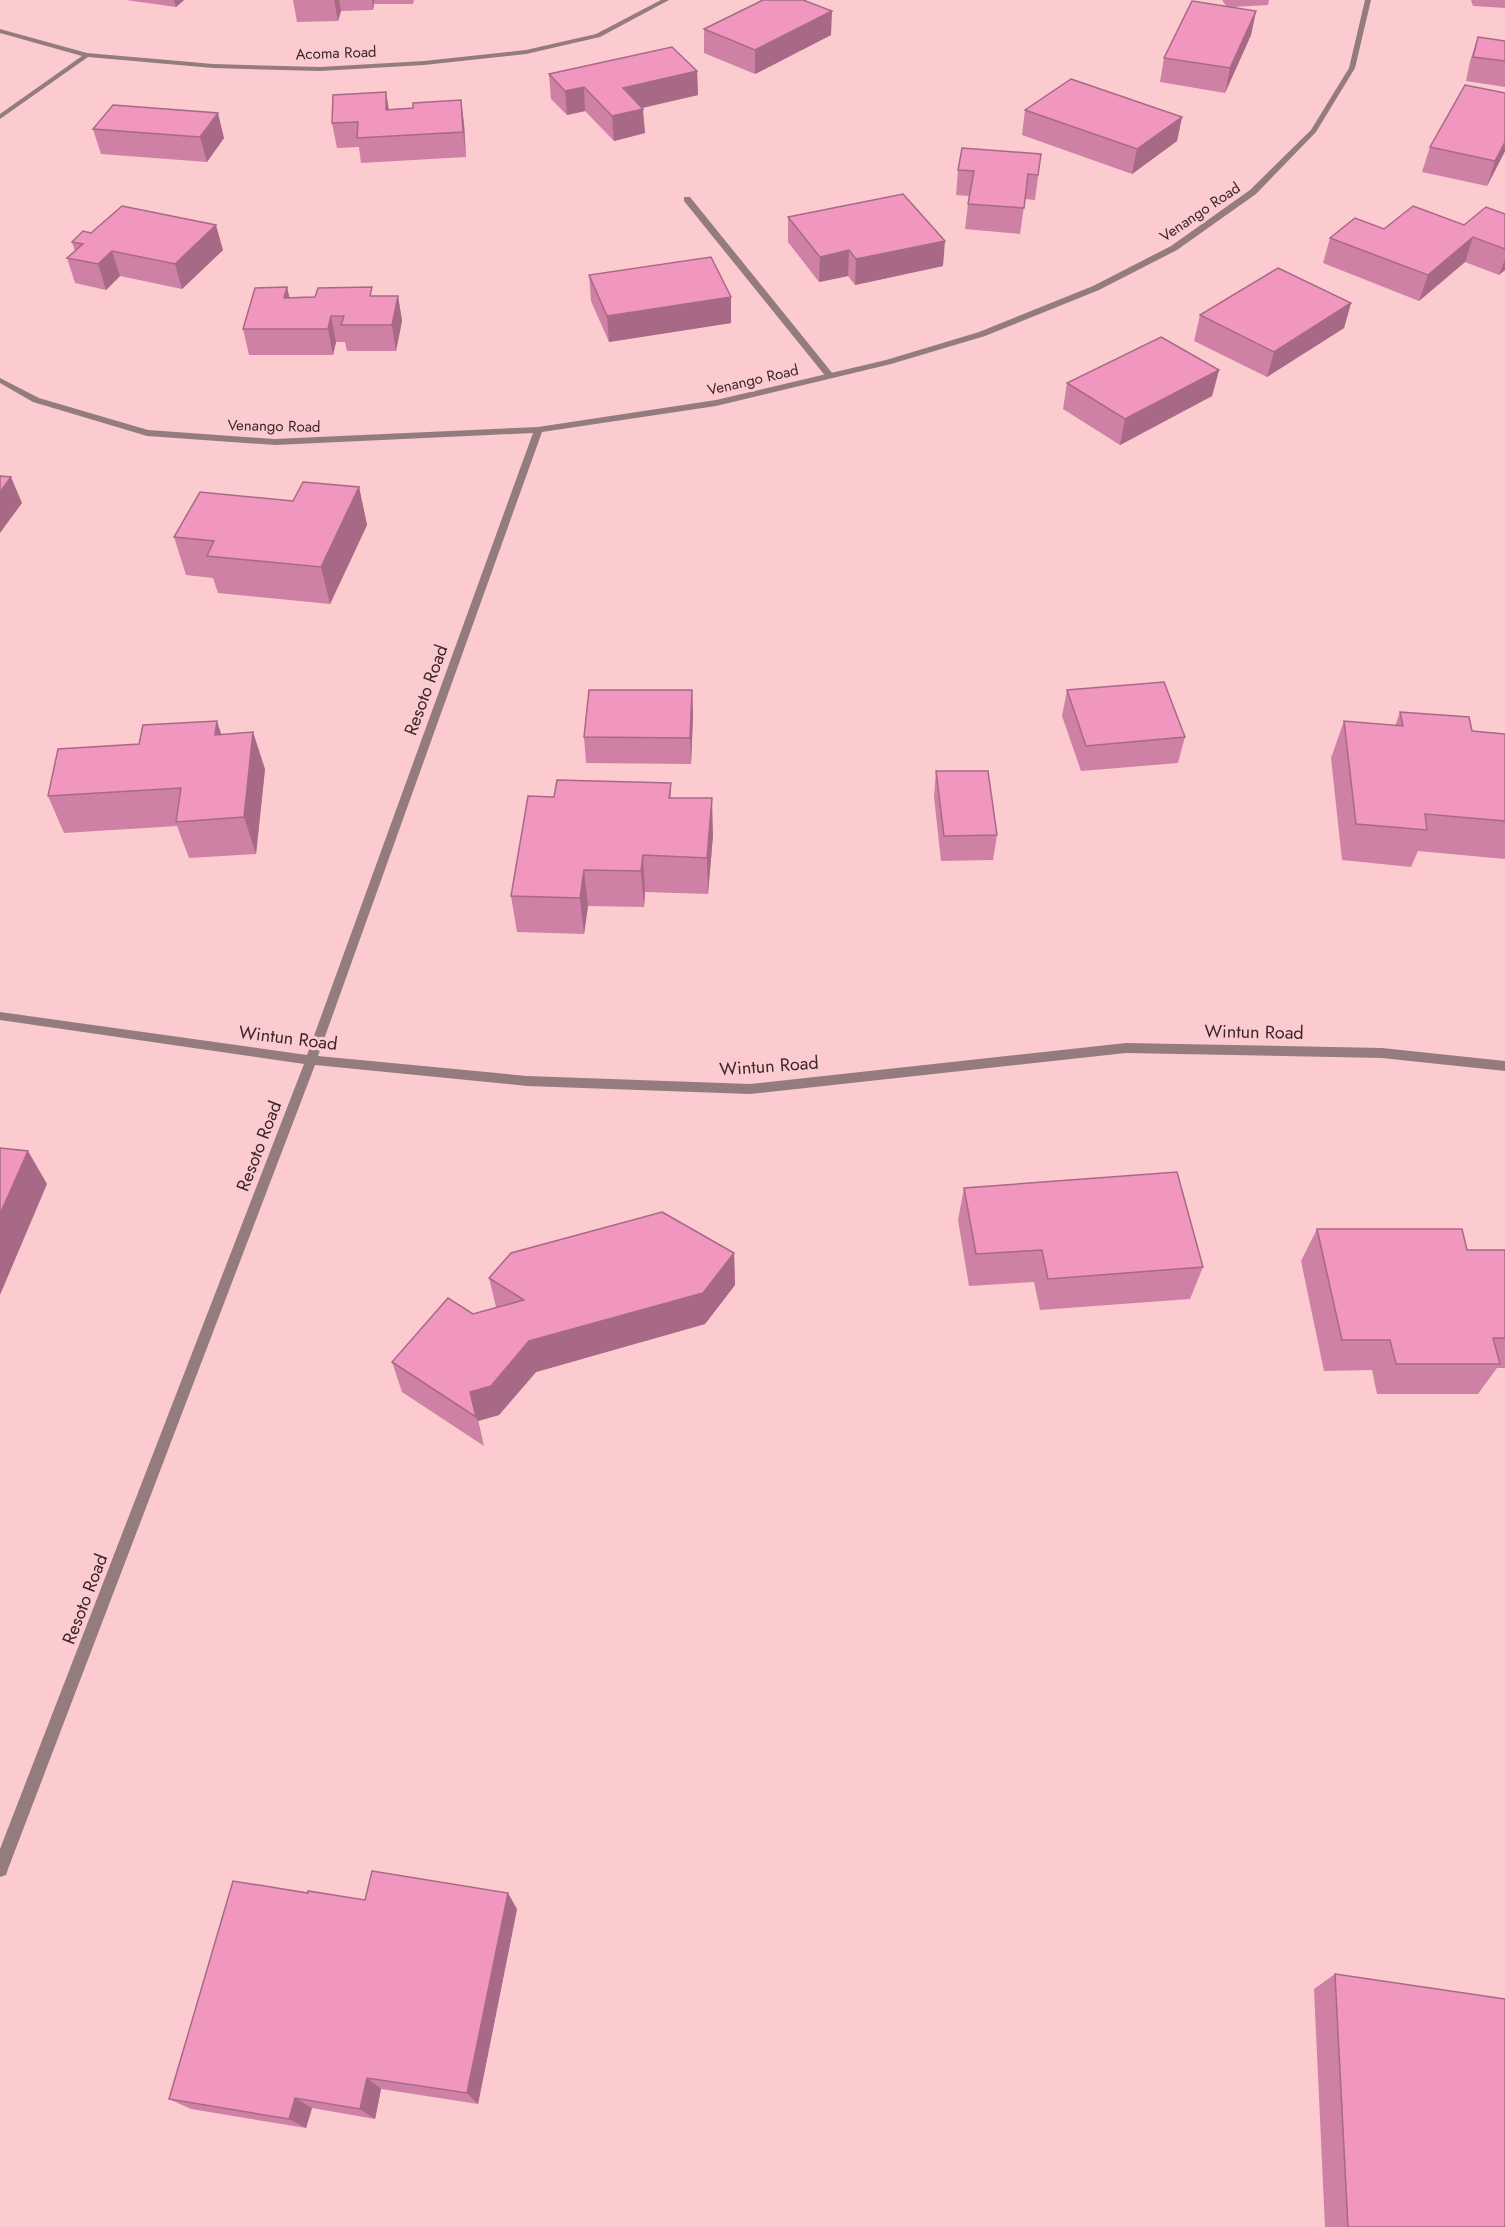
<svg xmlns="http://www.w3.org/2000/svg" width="1505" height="2227" font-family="Jost,sans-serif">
  <rect width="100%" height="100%" fill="#fbcbd0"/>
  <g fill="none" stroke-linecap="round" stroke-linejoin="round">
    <polygon fill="#947c7e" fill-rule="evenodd" points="684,197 690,197 833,374 833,378 827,378 684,201"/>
    <g fill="#947c7e" fill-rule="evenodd">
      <polygon points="661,0 669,0 600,37 526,54 424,65 320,71 213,68 88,57 0,119 0,114 82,56 0,33 0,29 87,53 213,64 320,67 424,61 526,50 596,34"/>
      <polygon points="1365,0 1371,0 1355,68 1316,132 1256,194 1177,250 1099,290 985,336 891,364 716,406 542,432 318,1056 527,1076 750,1084 1126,1043 1382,1048 1505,1061 1505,1071 1382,1058 1126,1053 750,1094 527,1086 315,1065 8,1869 6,1875 0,1877 0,1849 304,1064 0,1020 0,1012 307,1055 533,433 275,445 147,436 33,402 0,383 0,378 39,398 148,430 275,439 538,427 716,400 886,360 979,332 1093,286 1171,246 1250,190 1311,130 1349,68"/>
    </g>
  </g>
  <g fill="#ce81a4">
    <polygon points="126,0 184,0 176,7"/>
    <polygon points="293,0 414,0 413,4 374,4 373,10 341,11 338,21 297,22"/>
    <polygon points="1222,0 1269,0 1268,5 1232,7 1256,11 1251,35 1225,93 1160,82 1164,58 1226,6"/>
    <polygon points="1471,0 1505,0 1505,8 1473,6"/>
    <polygon points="704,29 831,35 755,74 704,53"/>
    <polygon points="1478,37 1505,41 1505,87 1466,81 1470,61"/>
    <polygon points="697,71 698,95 642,108 645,133 614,141 585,111 567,115 551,99 549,74"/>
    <polygon points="461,100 464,124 466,157 361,163 359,147 337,148 332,123 389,109 413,108"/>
    <polygon points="1025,110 1182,117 1177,141 1132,174 1022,135"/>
    <polygon points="93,129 224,138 207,162 101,154"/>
    <polygon points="1430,147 1505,151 1487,186 1422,172"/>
    <polygon points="1041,154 1035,200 1025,199 1020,234 965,229 969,196 956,195 958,170"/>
    <polygon points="1505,214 1505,270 1499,275 1465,262 1419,301 1323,263 1330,238 1384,229 1464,225"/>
    <polygon points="788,217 943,266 855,285 848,276 819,282 788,242"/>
    <polygon points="91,233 223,250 182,289 120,276 106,290 75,283 67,258 75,251 72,242"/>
    <polygon points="589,275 731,297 731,323 609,342 591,301"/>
    <polygon points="287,287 289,297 398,296 402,321 396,351 347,351 345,342 336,342 333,355 249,355 243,329"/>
    <polygon points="1351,303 1344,328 1267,377 1194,341 1200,315"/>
    <polygon points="1219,370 1212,396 1120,445 1063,409 1067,383"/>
    <polygon points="359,487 367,525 330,604 218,593 213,578 186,575 174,537 293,501"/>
    <polygon points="692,690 693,716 691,764 586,763 584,737"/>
    <polygon points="1067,690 1185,737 1178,763 1081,771 1062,716"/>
    <polygon points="1400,712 1472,731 1505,734 1505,859 1418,851 1411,867 1342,860 1331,758 1344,721 1395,726"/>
    <polygon points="221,734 265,769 256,854 189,858 177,826 64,833 48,796 139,744"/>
    <polygon points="936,771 997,835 993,860 941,861 934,797"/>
    <polygon points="671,783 671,798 713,835 708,894 645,892 644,907 588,906 584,934 517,932 511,896 554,797"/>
    <polygon points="964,1188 1203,1267 1190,1299 1040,1310 1034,1282 969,1286 958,1220"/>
    <polygon points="1317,1229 1467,1250 1505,1250 1505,1368 1497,1368 1478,1394 1377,1394 1372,1370 1324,1371 1301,1261"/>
    <polygon points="734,1253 735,1285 705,1324 536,1372 499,1415 478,1421 484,1446 402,1392 392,1362 473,1314 496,1307 489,1278"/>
    <polygon points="308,1893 365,1900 517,1909 478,2104 381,2089 375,2119 312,2108 306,2128 191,2109 169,2099"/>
    <polygon points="1335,1974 1505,2227 1325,2227 1314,1989"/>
  </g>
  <g fill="#a86986">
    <polygon points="174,0 184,0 176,7"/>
    <polygon points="334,0 339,0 341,11 338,21"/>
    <polygon points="372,0 374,0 374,4 373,10"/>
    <polygon points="832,11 831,35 755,74 755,50"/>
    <polygon points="1256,11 1251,35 1225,93 1230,68"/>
    <polygon points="697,71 698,95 624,112 623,88"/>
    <polygon points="584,87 585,111 567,115 565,91"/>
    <polygon points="386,92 390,116 386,110"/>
    <polygon points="461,100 464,124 466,157 463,132"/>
    <polygon points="643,109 645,133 614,141 612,116"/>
    <polygon points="218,113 224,138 207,162 200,137"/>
    <polygon points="1182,117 1177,141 1132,174 1137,149"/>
    <polygon points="1505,142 1505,151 1487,186 1495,161"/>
    <polygon points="216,225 223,250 182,289 175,264"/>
    <polygon points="1473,237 1465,262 1419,301 1428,275"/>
    <polygon points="945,241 943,266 855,285 856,259"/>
    <polygon points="849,250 848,276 819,282 820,257"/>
    <polygon points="112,251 120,276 106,290 98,264"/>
    <polygon points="1505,259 1505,270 1499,275"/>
    <polygon points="287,287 293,313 284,298"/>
    <polygon points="398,296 402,321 396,351 392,325"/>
    <polygon points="731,297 731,323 609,342 607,316"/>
    <polygon points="1351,303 1344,328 1267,377 1274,352"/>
    <polygon points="331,316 336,342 333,355 328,329"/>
    <polygon points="1219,370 1212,396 1120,445 1125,419"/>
    <polygon points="11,477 22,503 0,533 0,492"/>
    <polygon points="359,487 367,525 330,604 321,567"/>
    <polygon points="692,690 693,716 691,764 690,738"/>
    <polygon points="217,721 229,758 215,735"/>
    <polygon points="253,732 265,769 256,854 244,817"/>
    <polygon points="712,798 713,835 708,894 707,858"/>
    <polygon points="643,855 645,892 644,907 641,871"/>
    <polygon points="584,870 588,906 584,934 580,898"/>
    <polygon points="28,1151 47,1184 0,1295 0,1214"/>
    <polygon points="734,1253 735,1285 705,1324 536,1372 499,1415 478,1421 484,1446 470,1392 529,1341"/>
    <polygon points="508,1893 517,1909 478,2104 467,2093"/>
    <polygon points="367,2078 381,2089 375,2119 360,2109"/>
    <polygon points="295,2098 312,2108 306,2128 289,2119"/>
  </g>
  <g fill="#f096bf" stroke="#a86986" stroke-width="1.5">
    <polygon points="763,0 803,0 832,11 755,50 704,29"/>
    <polygon points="1192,1 1256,11 1230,68 1164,58"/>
    <polygon points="1478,37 1505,41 1505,61 1473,57"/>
    <polygon points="672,47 697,71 623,88 643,109 612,116 584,87 565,91 549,74"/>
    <polygon points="1071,79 1182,117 1137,149 1025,110"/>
    <polygon points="1465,85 1505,93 1505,142 1495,161 1430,147"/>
    <polygon points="386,92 386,110 413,108 413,103 461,100 463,132 357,138 358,122 332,123 333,95"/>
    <polygon points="113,105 218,113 200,137 93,129"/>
    <polygon points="962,148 1041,154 1038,175 1028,174 1024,208 968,204 974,171 958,170"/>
    <polygon points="903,194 945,241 856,259 849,250 820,257 788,217"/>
    <polygon points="122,206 216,225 175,264 112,251 98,264 67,258 83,244 72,242 83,231 91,233"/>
    <polygon points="1413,206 1464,225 1486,207 1505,214 1505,249 1473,237 1428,275 1330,238 1355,218 1384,229"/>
    <polygon points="711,257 731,297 607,316 589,275"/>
    <polygon points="1278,268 1351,303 1274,352 1200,315"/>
    <polygon points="287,287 284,298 315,297 318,288 372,287 370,296 398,296 392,325 341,325 344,316 331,316 328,329 243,329 255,288"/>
    <polygon points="1161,337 1219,370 1125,419 1067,383"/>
    <polygon points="0,476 11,477 0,492"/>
    <polygon points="303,482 359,487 321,567 207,556 214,541 174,537 200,492 293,501"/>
    <polygon points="1164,682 1185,737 1086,746 1067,690"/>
    <polygon points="589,690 692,690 690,738 584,737"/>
    <polygon points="1400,712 1469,717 1472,731 1505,734 1505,821 1425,814 1427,830 1356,824 1344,721 1403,726"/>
    <polygon points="217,721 215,735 253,732 244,817 176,822 181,788 48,796 58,749 139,744 143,725"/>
    <polygon points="936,771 988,771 997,835 944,836"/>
    <polygon points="557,780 671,783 669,798 712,798 707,858 643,855 641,871 584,870 580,898 511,896 528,796 554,797"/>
    <polygon points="0,1148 28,1151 0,1214"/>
    <polygon points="1177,1172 1203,1267 1048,1279 1042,1250 976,1254 964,1188"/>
    <polygon points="662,1212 734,1253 703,1293 529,1341 491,1386 470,1392 476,1417 392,1362 448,1298 473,1314 524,1300 489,1278 511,1253"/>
    <polygon points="1317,1229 1462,1229 1467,1250 1505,1250 1505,1338 1493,1338 1500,1364 1396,1364 1390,1340 1342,1340"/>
    <polygon points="372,1871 508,1893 467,2093 367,2078 360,2109 295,2098 289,2119 169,2099 233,1881 308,1893 308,1891 365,1900"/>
    <polygon points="1335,1974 1505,1999 1505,2227 1348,2227"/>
  </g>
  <g text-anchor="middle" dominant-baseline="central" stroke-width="6" stroke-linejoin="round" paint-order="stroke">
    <g font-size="15" fill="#3c2528" stroke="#fbcbd0">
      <text transform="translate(336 53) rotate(-2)">Acoma Road</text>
      <text transform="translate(1200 212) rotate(-34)">Venango Road</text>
      <text transform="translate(753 380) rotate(-13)">Venango Road</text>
      <text transform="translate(274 426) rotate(1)">Venango Road</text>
    </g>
    <g font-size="18" fill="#3c2528" stroke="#fbcbd0">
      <text transform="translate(426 690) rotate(-70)">Resoto Road</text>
      <text transform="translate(1254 1032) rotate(1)">Wintun Road</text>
      <text transform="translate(288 1038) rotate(7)">Wintun Road</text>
      <text transform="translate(769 1066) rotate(-4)">Wintun Road</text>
      <text transform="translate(259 1146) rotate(-69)">Resoto Road</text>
      <text transform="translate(85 1599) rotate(-69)">Resoto Road</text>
    </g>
  </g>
</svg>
